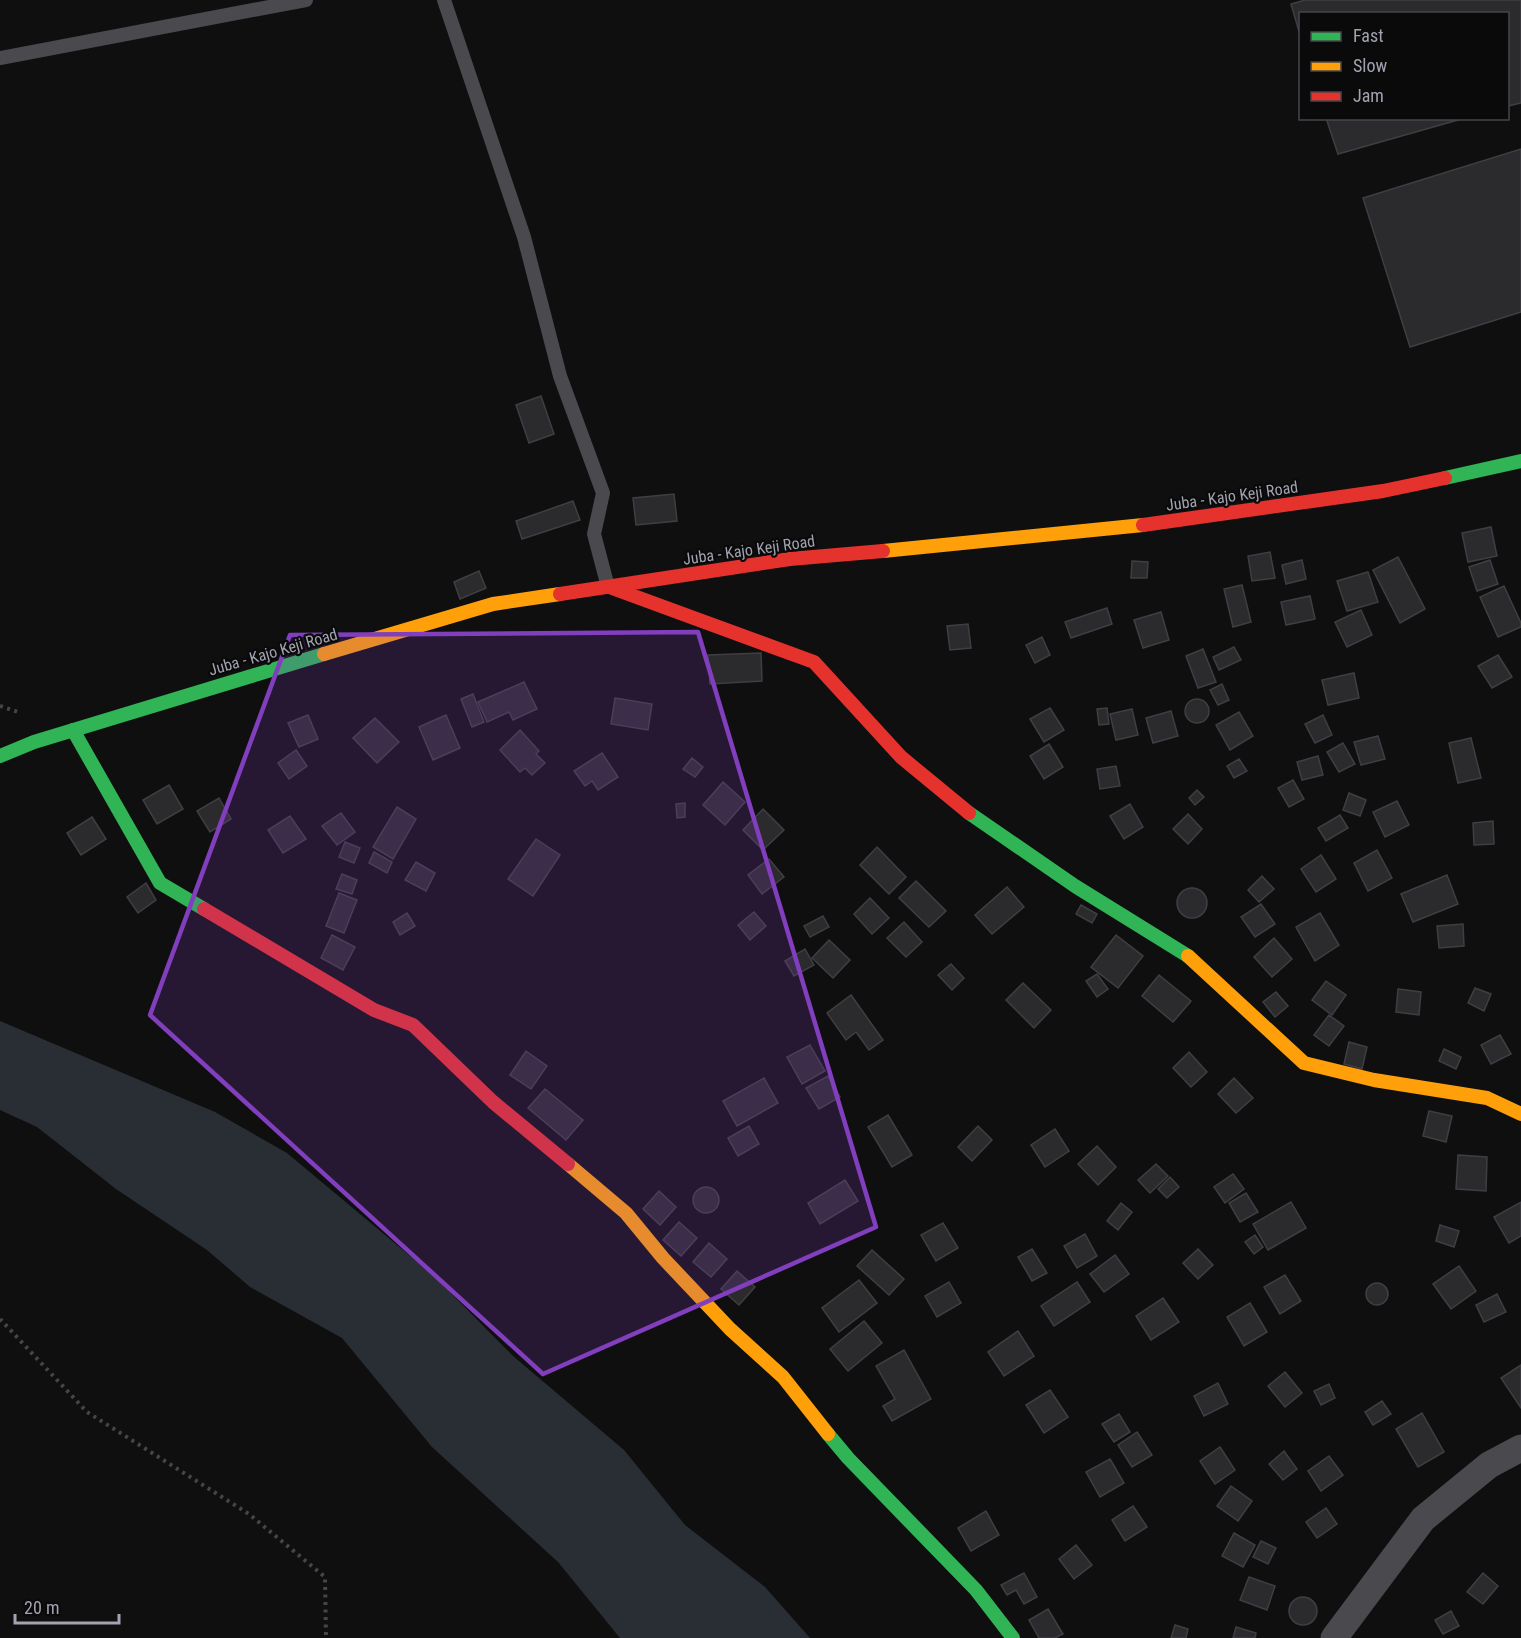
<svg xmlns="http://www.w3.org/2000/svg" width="1521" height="1638" font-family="'Roboto Condensed',sans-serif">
  <rect width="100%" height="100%" fill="#0f0f10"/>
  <polygon fill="#292e35" points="0,1021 215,1112 287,1153 434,1276 513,1356 624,1450 685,1525 765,1587 810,1638 620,1638 558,1562 432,1447 342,1338 250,1287 207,1250 116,1189 37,1127 0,1110"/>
  <g fill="#2b2b2d" stroke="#3f3f43" stroke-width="1.5">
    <polygon points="1305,0 1521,0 1521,103 1508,106 1508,14 1300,14 1300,35 1291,4"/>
    <polygon points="1326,118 1465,118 1338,154"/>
    <polygon points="1521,149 1521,312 1410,347 1363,198"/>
    <polygon points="541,396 554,434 529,443 516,405"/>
    <polygon points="674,494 677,521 636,525 633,498"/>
    <polygon points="573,501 580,520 522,539 516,521"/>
    <polygon points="1491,527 1497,556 1468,562 1462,533"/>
    <polygon points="1270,552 1275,578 1252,581 1248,556"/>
    <polygon points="1398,557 1425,609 1400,623 1373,570"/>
    <polygon points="1302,560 1306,579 1286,584 1282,565"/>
    <polygon points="1490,560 1498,584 1477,591 1469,567"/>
    <polygon points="1132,561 1148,562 1147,578 1131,578"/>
    <polygon points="479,571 486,588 460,599 454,582"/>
    <polygon points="1368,572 1378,602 1347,611 1337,581"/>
    <polygon points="1242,585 1251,622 1233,627 1224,589"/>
    <polygon points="1504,586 1521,623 1521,627 1498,637 1480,597"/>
    <polygon points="1310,596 1315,619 1286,625 1281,602"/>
    <polygon points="1107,608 1112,624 1071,638 1065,622"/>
    <polygon points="1361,610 1372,635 1347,647 1335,622"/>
    <polygon points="1161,612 1169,640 1143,648 1134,620"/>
    <polygon points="968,624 971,648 950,650 947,626"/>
    <polygon points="1042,637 1050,655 1035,663 1026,645"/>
    <polygon points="1234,647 1241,660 1219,670 1213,657"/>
    <polygon points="1203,649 1216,682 1198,688 1186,656"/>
    <polygon points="761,653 762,681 710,684 708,655"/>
    <polygon points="1498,655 1512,677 1492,688 1478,666"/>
    <polygon points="1354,673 1359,698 1328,705 1322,680"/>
    <polygon points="524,682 537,709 513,720 509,712 487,722 478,702"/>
    <polygon points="1222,684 1229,700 1218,705 1210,690"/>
    <polygon points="473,694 484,722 472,727 461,699"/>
    <polygon points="615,698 652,704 648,730 611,724"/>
    <circle cx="1197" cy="711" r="12"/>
    <polygon points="1050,708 1064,730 1044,742 1030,719"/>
    <polygon points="1107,708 1109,724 1099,725 1097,709"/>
    <polygon points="1132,709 1138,735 1116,740 1110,714"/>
    <polygon points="1171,711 1178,736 1153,743 1146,718"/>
    <polygon points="1239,712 1253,736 1230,750 1216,725"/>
    <polygon points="308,715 318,739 299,747 288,723"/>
    <polygon points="446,715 460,748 433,760 419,727"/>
    <polygon points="1323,715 1332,735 1315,743 1305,724"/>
    <polygon points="375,718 399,742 377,763 353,738"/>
    <polygon points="520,730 539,751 536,754 545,763 532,775 525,768 520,772 500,750"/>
    <polygon points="1378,736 1385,759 1361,765 1354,742"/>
    <polygon points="1471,738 1481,778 1458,783 1449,743"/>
    <polygon points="1343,743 1355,764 1339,772 1327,752"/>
    <polygon points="1049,744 1063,767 1044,779 1030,756"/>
    <polygon points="296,750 307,766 289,779 278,763"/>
    <polygon points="602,753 618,777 598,790 592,781 585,786 574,771"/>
    <polygon points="1318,756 1323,775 1302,780 1297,762"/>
    <polygon points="692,758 703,767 695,777 683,769"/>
    <polygon points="1239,759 1247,771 1234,778 1227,766"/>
    <polygon points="1116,766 1120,786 1100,789 1097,769"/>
    <polygon points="1293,780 1304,799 1289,807 1278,788"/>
    <polygon points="723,782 745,802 725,825 703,805"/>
    <polygon points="169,785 183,809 157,824 143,800"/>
    <polygon points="1197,790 1204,797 1195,805 1189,798"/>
    <polygon points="1349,793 1366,800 1360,816 1343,810"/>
    <polygon points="219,798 231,819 210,832 197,811"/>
    <polygon points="1397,801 1409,825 1385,837 1373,812"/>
    <polygon points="685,803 685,817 677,818 676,804"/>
    <polygon points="1130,804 1143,827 1124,839 1110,816"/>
    <polygon points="397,807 416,819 393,859 373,847"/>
    <polygon points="763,809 784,830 763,850 743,830"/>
    <polygon points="341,813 355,832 337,845 322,826"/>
    <polygon points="1188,814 1202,829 1188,844 1173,829"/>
    <polygon points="1340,815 1348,828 1326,841 1318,828"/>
    <polygon points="290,816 306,839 283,853 268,830"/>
    <polygon points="92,817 106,839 81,855 67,833"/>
    <polygon points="1493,821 1494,844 1474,845 1473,823"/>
    <polygon points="536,839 560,855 533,896 508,879"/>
    <polygon points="345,842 360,848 354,863 339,857"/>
    <polygon points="877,847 906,877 889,894 860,865"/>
    <polygon points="1377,850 1392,878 1368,891 1354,863"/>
    <polygon points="374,852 392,862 387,873 369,863"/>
    <polygon points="1321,855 1336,879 1316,892 1301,869"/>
    <polygon points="769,859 784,877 762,894 748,875"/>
    <polygon points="416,862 435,873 426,891 405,880"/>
    <polygon points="342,874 357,880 352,894 336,889"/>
    <polygon points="1447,875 1458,904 1413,922 1401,894"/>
    <polygon points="1262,876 1274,889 1259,902 1248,890"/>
    <polygon points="916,881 946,911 929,927 899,898"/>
    <polygon points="146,883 156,900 138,913 127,897"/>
    <polygon points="1007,887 1024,907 992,934 975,915"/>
    <circle cx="1192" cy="903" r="15"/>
    <polygon points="339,893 357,900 344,933 326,926"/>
    <polygon points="870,898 889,918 872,934 854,914"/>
    <polygon points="1261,904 1275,924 1255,937 1241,917"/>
    <polygon points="1081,905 1097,914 1092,923 1076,914"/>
    <polygon points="754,912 766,926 750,940 738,925"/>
    <polygon points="407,913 415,926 400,935 393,922"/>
    <polygon points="1320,913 1339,945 1315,961 1296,927"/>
    <polygon points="823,916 829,927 810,937 804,926"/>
    <polygon points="904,922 922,942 906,957 887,938"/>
    <polygon points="1463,924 1464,946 1439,948 1437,926"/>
    <polygon points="332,935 355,947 343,970 321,958"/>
    <polygon points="1116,935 1143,956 1118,988 1091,967"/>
    <polygon points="1274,938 1292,959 1272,977 1254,957"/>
    <polygon points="829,940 850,960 833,978 812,958"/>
    <polygon points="805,949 814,965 794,976 785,961"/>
    <polygon points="951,964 964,978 952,990 938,975"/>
    <polygon points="1097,974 1108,989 1097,997 1086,981"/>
    <polygon points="1159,975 1191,1001 1173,1022 1142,996"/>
    <polygon points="1326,981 1346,995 1332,1015 1312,1000"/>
    <polygon points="1023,983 1051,1010 1034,1028 1006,1000"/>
    <polygon points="1475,988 1491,994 1484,1011 1468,1003"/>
    <polygon points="1398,989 1421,992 1419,1015 1396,1012"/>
    <polygon points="1276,992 1288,1006 1275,1017 1263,1002"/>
    <polygon points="851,995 883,1040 869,1050 856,1032 846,1040 827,1013"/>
    <polygon points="1329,1015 1344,1026 1329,1046 1314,1035"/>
    <polygon points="1500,1035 1511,1054 1491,1064 1481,1045"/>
    <polygon points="1349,1042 1367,1047 1362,1069 1344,1064"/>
    <polygon points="810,1045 825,1071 802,1084 787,1057"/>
    <polygon points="1444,1049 1461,1057 1456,1069 1439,1061"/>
    <polygon points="526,1051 547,1066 531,1089 510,1075"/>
    <polygon points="1189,1052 1207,1072 1191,1087 1173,1068"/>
    <polygon points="828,1076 840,1097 819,1109 806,1088"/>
    <polygon points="764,1078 778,1103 737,1126 723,1101"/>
    <polygon points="1234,1078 1253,1098 1236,1113 1218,1094"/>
    <polygon points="545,1089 583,1120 566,1140 528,1108"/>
    <polygon points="1429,1111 1452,1116 1446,1142 1423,1136"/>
    <polygon points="888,1115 912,1155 892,1167 868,1127"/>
    <polygon points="749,1126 759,1144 738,1156 728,1138"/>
    <polygon points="978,1126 992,1140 972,1161 958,1147"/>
    <polygon points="1055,1129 1069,1151 1045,1167 1031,1145"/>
    <polygon points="1097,1146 1116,1167 1098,1185 1078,1164"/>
    <polygon points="1458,1155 1487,1157 1486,1191 1456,1189"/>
    <polygon points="1156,1164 1168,1176 1150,1193 1138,1180"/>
    <polygon points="1233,1174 1244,1189 1225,1203 1214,1187"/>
    <polygon points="1170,1177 1179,1187 1167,1198 1158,1189"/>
    <polygon points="845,1180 858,1201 820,1224 808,1203"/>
    <circle cx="706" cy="1200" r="13"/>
    <polygon points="659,1191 676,1207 660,1225 643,1209"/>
    <polygon points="1246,1193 1258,1212 1240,1222 1229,1203"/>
    <polygon points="1291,1202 1306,1228 1268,1250 1253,1224"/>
    <polygon points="1521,1202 1521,1236 1509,1243 1494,1217"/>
    <polygon points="1121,1203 1132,1212 1118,1230 1107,1221"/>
    <polygon points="679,1222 697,1238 681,1256 663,1240"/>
    <polygon points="943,1223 958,1248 936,1261 921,1235"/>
    <polygon points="1440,1225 1459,1231 1454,1247 1436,1241"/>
    <polygon points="1085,1234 1097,1256 1077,1268 1064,1246"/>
    <polygon points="1255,1235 1263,1247 1254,1254 1245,1242"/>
    <polygon points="709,1243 727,1259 711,1277 693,1262"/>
    <polygon points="1032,1249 1047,1273 1032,1281 1018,1257"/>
    <polygon points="1198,1249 1213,1265 1198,1279 1183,1263"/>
    <polygon points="872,1250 904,1279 889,1295 857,1266"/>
    <polygon points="1115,1255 1129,1274 1104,1292 1090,1274"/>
    <polygon points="1459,1266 1476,1291 1451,1309 1433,1284"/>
    <polygon points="737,1271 755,1287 739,1305 721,1289"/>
    <polygon points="1285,1275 1301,1301 1280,1314 1264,1287"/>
    <polygon points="859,1280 877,1303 839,1332 822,1308"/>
    <polygon points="949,1282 961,1303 937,1317 925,1296"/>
    <polygon points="1077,1282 1090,1302 1054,1326 1041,1306"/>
    <circle cx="1377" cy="1294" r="11"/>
    <polygon points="1497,1294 1506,1312 1484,1322 1476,1305"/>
    <polygon points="1163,1298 1179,1322 1151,1340 1136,1316"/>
    <polygon points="1250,1303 1267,1332 1244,1346 1227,1317"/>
    <polygon points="864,1321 882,1343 848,1371 830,1349"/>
    <polygon points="1018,1331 1034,1356 1004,1376 988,1352"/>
    <polygon points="904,1350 931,1399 892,1421 883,1406 895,1399 876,1366"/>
    <polygon points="1521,1365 1521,1408 1501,1378"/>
    <polygon points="1285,1372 1302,1393 1285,1407 1268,1386"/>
    <polygon points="1218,1383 1228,1404 1204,1416 1194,1396"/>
    <polygon points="1329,1384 1335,1398 1321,1405 1314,1391"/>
    <polygon points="1050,1390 1068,1417 1044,1433 1026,1405"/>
    <polygon points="1382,1401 1391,1414 1373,1425 1365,1412"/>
    <polygon points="1422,1413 1444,1452 1418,1467 1396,1429"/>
    <polygon points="1119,1414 1130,1432 1114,1442 1102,1424"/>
    <polygon points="1137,1432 1152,1455 1132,1467 1118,1445"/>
    <polygon points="1220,1447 1235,1470 1215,1484 1200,1461"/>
    <polygon points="1284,1451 1297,1469 1283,1480 1269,1464"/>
    <polygon points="1329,1456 1343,1475 1321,1491 1308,1471"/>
    <polygon points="1110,1459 1124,1483 1100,1497 1086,1472"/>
    <polygon points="1231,1486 1252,1501 1238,1521 1217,1506"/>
    <polygon points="1133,1506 1147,1527 1125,1541 1112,1520"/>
    <polygon points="1326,1508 1337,1524 1317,1538 1306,1522"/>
    <polygon points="986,1511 999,1535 971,1551 958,1528"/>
    <polygon points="1234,1533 1255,1545 1243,1567 1222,1556"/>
    <polygon points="1261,1541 1276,1548 1268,1564 1253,1557"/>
    <polygon points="1076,1545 1092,1565 1074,1579 1059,1559"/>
    <polygon points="1024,1573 1037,1597 1024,1604 1016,1590 1007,1595 1001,1585"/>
    <polygon points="1483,1573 1498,1586 1483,1604 1467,1592"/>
    <polygon points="1249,1577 1275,1586 1267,1610 1240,1600"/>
    <circle cx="1303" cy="1611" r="14"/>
    <polygon points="1048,1609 1063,1634 1055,1638 1039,1638 1029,1620"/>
    <polygon points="1451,1611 1459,1626 1443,1634 1435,1620"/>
    <polygon points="1175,1625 1188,1629 1186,1638 1171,1638"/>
    <polygon points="1236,1627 1256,1633 1255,1638 1233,1638"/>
  </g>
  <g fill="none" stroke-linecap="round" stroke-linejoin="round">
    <g stroke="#45454a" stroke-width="4" stroke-dasharray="3 4.5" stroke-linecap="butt">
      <polyline points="0,706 18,712"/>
      <polyline points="0,1319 87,1412 249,1514 325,1577 326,1638"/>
    </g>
    <g stroke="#4a4a4e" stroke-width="14">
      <polyline points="444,0 524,237 560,376 603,493 594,534 608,587"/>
      <polyline points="0,58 306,0"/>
    </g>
    <polyline stroke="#4a4a4e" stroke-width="27" points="1334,1638 1423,1519 1489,1465 1521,1448"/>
    <g stroke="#30b455" stroke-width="14">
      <polyline points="1445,478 1521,461"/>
      <polyline points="73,730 160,883 204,909"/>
      <polyline points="0,756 34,742 324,654"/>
      <polyline points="969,813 1075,886 1188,956"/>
      <polyline points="828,1434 848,1458 976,1590 1013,1638"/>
    </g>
    <g stroke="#ff9f0a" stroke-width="14">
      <polyline points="883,551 1143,525"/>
      <polyline points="324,654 493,604 560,594"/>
      <polyline points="1188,956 1304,1063 1374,1080 1487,1098 1521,1114"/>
      <polyline points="568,1164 626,1213 663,1258 730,1329 783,1377 828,1434"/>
    </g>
    <g stroke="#e5322d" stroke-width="14">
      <polyline points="1143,525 1383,491 1445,478"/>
      <polyline points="612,588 814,662 901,757 969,813"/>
      <polyline points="560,594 790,559 883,551"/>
      <polyline points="204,909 374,1010 413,1025 493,1102 568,1164"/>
    </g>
  </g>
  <path fill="#813ebd" fill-opacity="0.2" stroke="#813ebd" stroke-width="4.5" stroke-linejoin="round" d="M698,632L876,1227L543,1374L150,1015L290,635Z"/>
  <g text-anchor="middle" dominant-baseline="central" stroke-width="4.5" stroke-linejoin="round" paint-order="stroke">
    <g font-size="16" fill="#a1a3b0" stroke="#0a0a0b">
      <text transform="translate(1232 496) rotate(-8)">Juba - Kajo Keji Road</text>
      <text transform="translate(749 550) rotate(-8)">Juba - Kajo Keji Road</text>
      <text transform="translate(273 652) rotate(-16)">Juba - Kajo Keji Road</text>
    </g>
  </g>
  <rect x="1299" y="12" width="210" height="108" fill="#0a0a0b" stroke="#46474d" stroke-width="1.5"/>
  <rect x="1311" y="32" width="30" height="9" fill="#30b455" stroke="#46474d" stroke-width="1.5"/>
  <text x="1353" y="42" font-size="18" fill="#a1a3b0">Fast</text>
  <rect x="1311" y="62" width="30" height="9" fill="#ff9f0a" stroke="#46474d" stroke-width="1.5"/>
  <text x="1353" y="72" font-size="18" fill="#a1a3b0">Slow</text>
  <rect x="1311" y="92" width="30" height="9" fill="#e5322d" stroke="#46474d" stroke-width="1.5"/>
  <text x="1353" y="102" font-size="18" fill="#a1a3b0">Jam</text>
  <path d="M15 1614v9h104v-9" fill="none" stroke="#a1a3b0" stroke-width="3"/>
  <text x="24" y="1614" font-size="18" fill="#a1a3b0" stroke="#0a0a0b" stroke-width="4.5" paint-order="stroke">20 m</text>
</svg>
